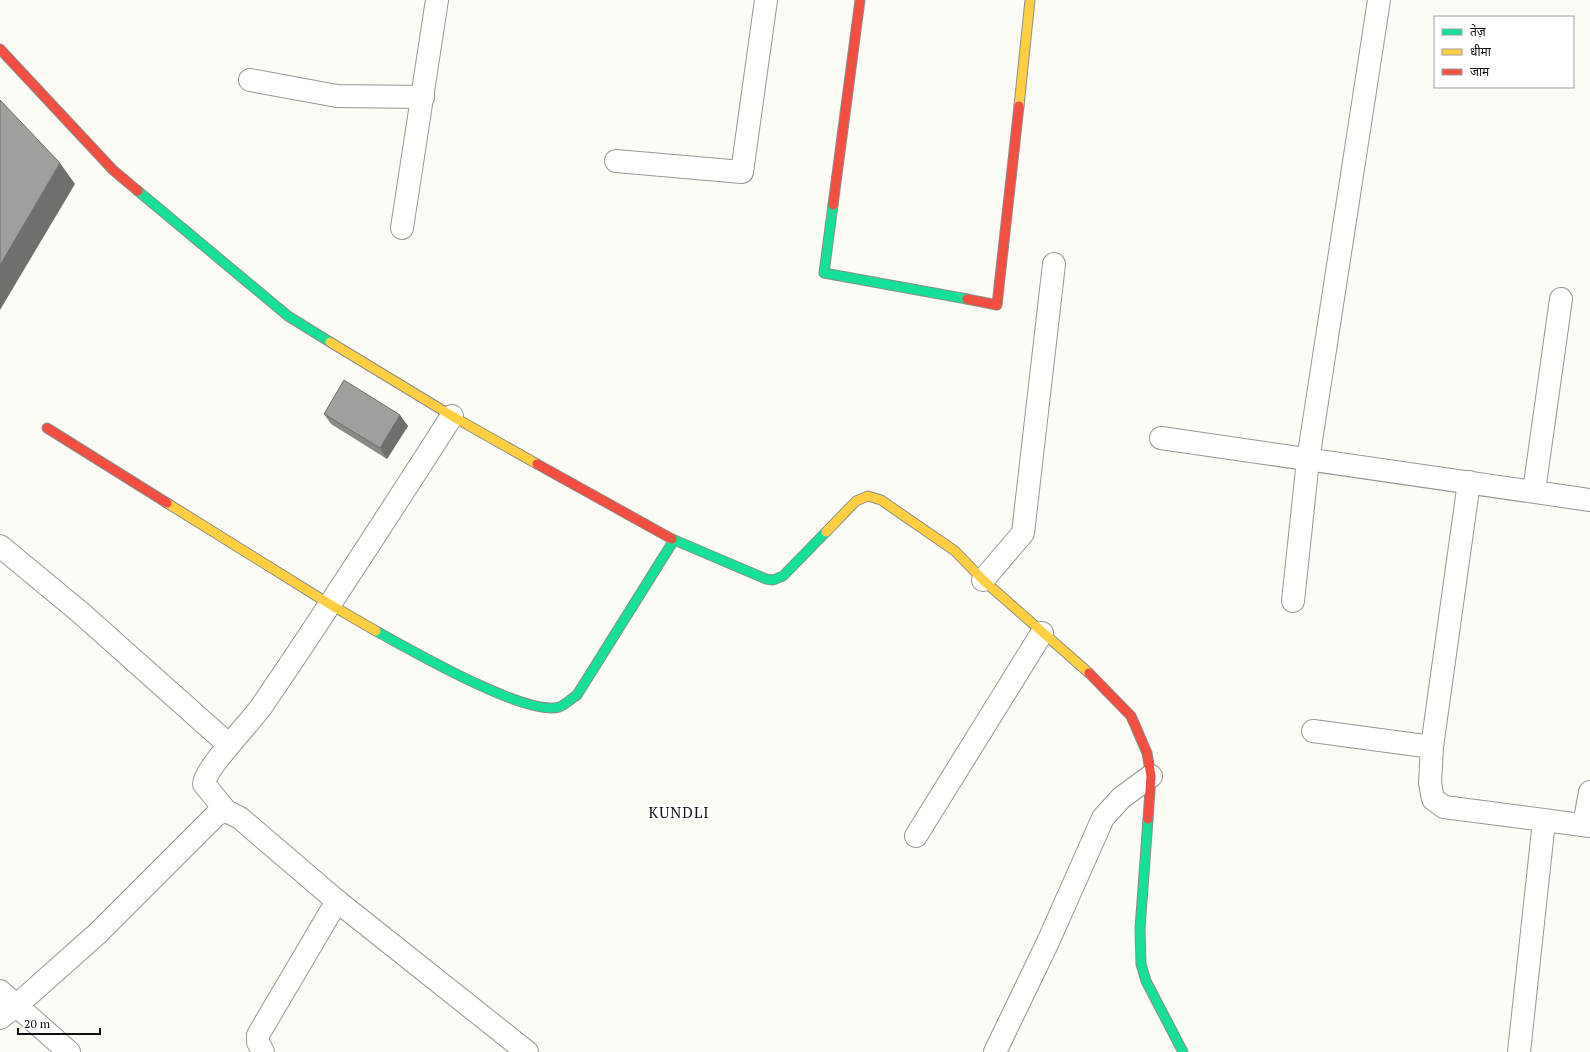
<svg xmlns="http://www.w3.org/2000/svg" width="1590" height="1052" font-family="'PT Serif','Noto Sans Devanagari',serif">
  <rect width="100%" height="100%" fill="#fcfcf6"/>
  <g fill="none" stroke-linecap="round" stroke-linejoin="round">
    <g stroke="#969694" stroke-width="24">
      <g id="street">
        <polyline points="250,80 337,96 423,97"/>
        <polyline points="616,161 742,172 766,0"/>
        <polyline points="402,228 437,0"/>
        <polyline points="1161,438 1590,500"/>
        <polyline points="1469,482 1432,747 1430,783 1433,799 1444,807 1590,826"/>
        <polyline points="1534,491 1561,299"/>
        <polyline points="0,546 81,613 229,745"/>
        <polyline points="983,580 1023,533 1054,264"/>
        <polyline points="1293,601 1308,460 1379,0"/>
        <polyline points="1313,731 1432,747"/>
        <path d="M226,811L204,784C205,768 250,723 261,707C327,611 389,514 452,416"/>
        <polyline points="1584,825 1590,792"/>
        <polyline points="916,836 1042,633"/>
        <polyline points="0,991 69,1052"/>
        <polyline points="0,1018 16,1006 98,933 217,814 226,811 240,818 337,901 527,1052"/>
        <polyline points="263,1052 258,1042 258,1035 337,901"/>
        <polyline points="995,1052 1048,942 1103,818 1121,798 1151,776"/>
        <polyline points="1519,1052 1544,821"/>
      </g>
    </g>
    <g stroke="#8d8d8a" stroke-width="11">
      <g id="fast">
        <polyline points="138,191 288,316 330,342"/>
        <polyline points="833,205 824,273 967,299"/>
        <polyline points="672,539 766,579 773,580 783,576 826,532"/>
        <path d="M376,631C409,649 526,717 559,707C565,705 572,698 577,695L674,540"/>
        <polyline points="1148,819 1140,929 1141,964 1146,981 1183,1052"/>
      </g>
    </g>
    <g stroke="#8d8d8a" stroke-width="11">
      <g id="slow">
        <polyline points="1019,106 1030,0"/>
        <polyline points="330,342 452,416 537,464"/>
        <polyline points="167,503 331,605 376,631"/>
        <polyline points="826,532 856,501 868,496 881,500 955,551 983,580 1089,673"/>
      </g>
    </g>
    <g stroke="#8d8d8a" stroke-width="11">
      <g id="jam">
        <polyline points="0,49 113,170 138,191"/>
        <polyline points="833,205 860,0"/>
        <polyline points="967,299 997,305 1019,106"/>
        <polyline points="47,428 167,503"/>
        <polyline points="537,464 672,539"/>
        <polyline points="1089,673 1131,716 1147,753 1151,776 1148,819"/>
      </g>
    </g>
    <use href="#street" stroke="#fffffe" stroke-width="22"/>
    <use href="#fast" stroke="#16e098" stroke-width="9"/>
    <use href="#slow" stroke="#ffcf43" stroke-width="9"/>
    <use href="#jam" stroke="#f24e42" stroke-width="9"/>
  </g>
  <polygon fill="#8a8985" points="324,414 408,426 387,459 331,424"/>
  <g fill="#706f6c">
    <polygon points="60,163 75,184 0,310 0,265"/>
    <polygon points="400,415 408,426 387,459 380,448"/>
  </g>
  <g fill="#a09f9b" stroke="#706f6c">
    <polygon points="0,100 60,163 0,265"/>
    <polygon points="344,380 400,415 380,448 324,414"/>
  </g>
  <g text-anchor="middle" dominant-baseline="central" stroke-width="4" stroke-linejoin="round" paint-order="stroke">
    <g font-size="15" letter-spacing="1" fill="#101010" stroke="#fff">
      <text x="679" y="812">KUNDLI</text>
    </g>
  </g>
  <rect x="1434" y="16" width="140" height="72" fill="#ffffff" stroke="#9f9f9f"/>
  <rect x="1442" y="29" width="20" height="6" fill="#16e098" stroke="#9f9f9f"/>
  <text x="1470" y="36" font-size="12" fill="#101010">तेज़</text>
  <rect x="1442" y="49" width="20" height="6" fill="#ffcf43" stroke="#9f9f9f"/>
  <text x="1470" y="56" font-size="12" fill="#101010">धीमा</text>
  <rect x="1442" y="69" width="20" height="6" fill="#f24e42" stroke="#9f9f9f"/>
  <text x="1470" y="76" font-size="12" fill="#101010">जाम</text>
  <path d="M18 1028v6h82v-6" fill="none" stroke="#101010" stroke-width="2"/>
  <text x="24" y="1028" font-size="12" fill="#101010" stroke="#ffffff" stroke-width="3" paint-order="stroke">20 m</text>
</svg>
